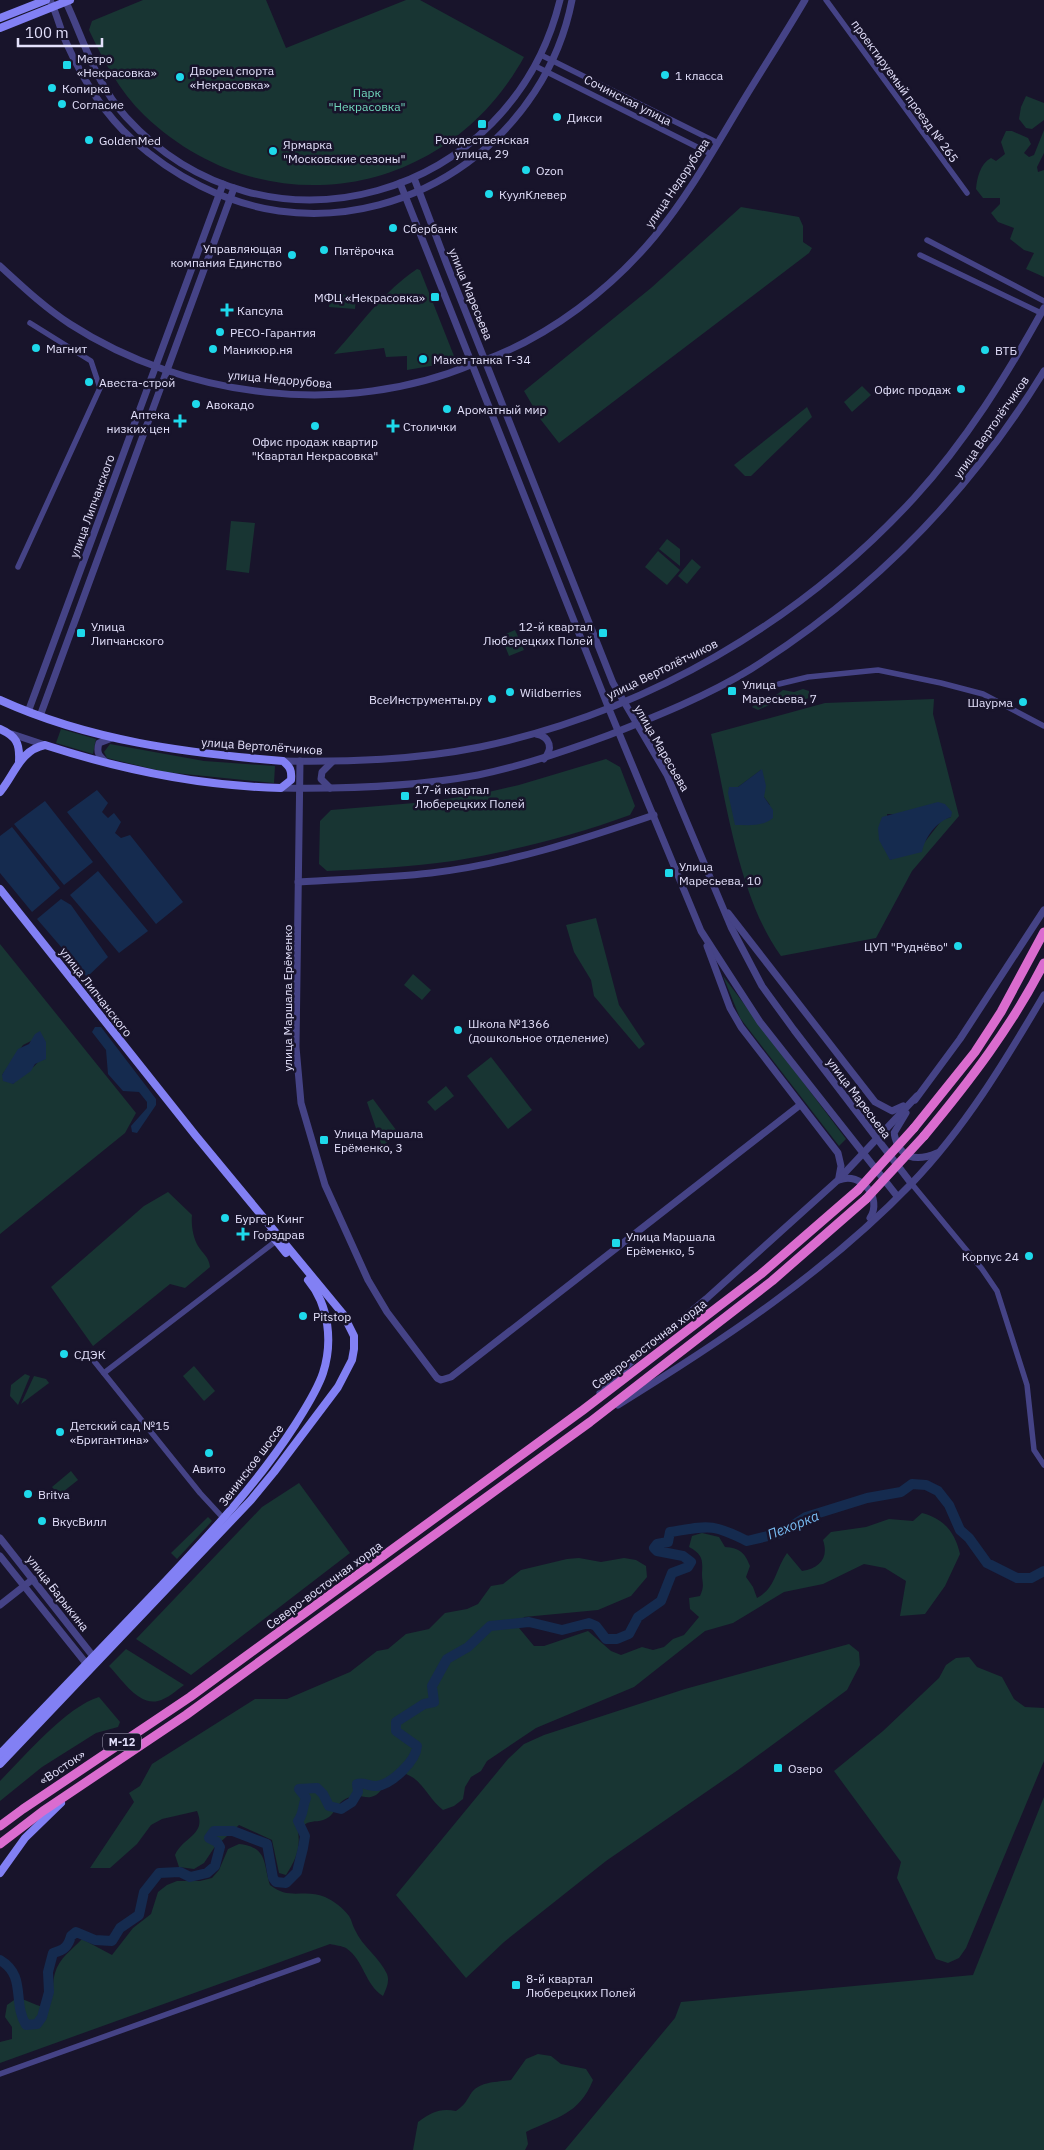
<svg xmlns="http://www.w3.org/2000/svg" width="1044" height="2150" font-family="'IBM Plex Sans',sans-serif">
  <rect width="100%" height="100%" fill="#18142b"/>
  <g fill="#183533" fill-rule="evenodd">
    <path d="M143,0H266L286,48L406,0H420L524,57C445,200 263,229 144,115C120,92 103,60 89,30L92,21Z"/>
    <polygon points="1026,96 1044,103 1044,120 1032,129 1026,128 1019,119 1021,107"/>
    <path d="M1044,130V153L1037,167L1038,172L1044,170V277L1026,269L1034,253L1024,250L1010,239L1014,228L998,222L991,213L1000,204V198H983L976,189C977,178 980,164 991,158L996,161L1005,154L1001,142L1006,131H1012L1028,138L1031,144L1024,153L1029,157L1034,155Z"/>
    <polygon points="741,207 799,217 803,226 803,242 812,248 809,253 559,443 541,420 524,391 651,288"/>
    <path d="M417,269L420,270L454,356L448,363L407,370V356L386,357L384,348L334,354C361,324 384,291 417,269Z"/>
    <polygon points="330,293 356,296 355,309 329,307"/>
    <polygon points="862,386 871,395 852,412 844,402"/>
    <polygon points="807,407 812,417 751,476 745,476 734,465"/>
    <polygon points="231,521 255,523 249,573 226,570"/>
    <polygon points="667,539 680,549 680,566 659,549"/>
    <polygon points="658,551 680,570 667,585 645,567"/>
    <polygon points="692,559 701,567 687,584 678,576"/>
    <polygon points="515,630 524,650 509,656 501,636"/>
    <path d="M803,689L809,691V698L798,701L783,699L758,710L752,707C761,699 773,699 783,690L794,692Z"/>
    <path d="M934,699L933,714L959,816L912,871L876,938L781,956C739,898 727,805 711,734L825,703ZM761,770L764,797L770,805L729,787H738ZM887,814L951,817L942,820L924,843L890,860Z"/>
    <polygon points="61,729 96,739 93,754 56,743"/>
    <polygon points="110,744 204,761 275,766 274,783 165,772 107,758 104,752"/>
    <path d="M606,759L620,767L635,806L630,815C572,836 513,851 453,861C411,867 369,869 327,871L319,864L320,821L331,810L426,802L480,794L519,785Z"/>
    <polygon points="596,918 619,1005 645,1044 639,1049 594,996 591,980 574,952 566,925"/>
    <path d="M0,944L136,1113L125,1133L0,1234ZM33,1040L46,1042C42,1066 29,1069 13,1084L2,1075L23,1045Z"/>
    <polygon points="413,974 431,990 422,1000 404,985"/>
    <polygon points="723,976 846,1139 839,1146 740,1018"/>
    <polygon points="491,1057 532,1110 508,1129 467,1076"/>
    <polygon points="446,1086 454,1096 435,1111 427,1102"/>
    <polygon points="373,1099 399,1134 382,1146 367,1102"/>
    <path d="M168,1192L192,1215C191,1225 193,1237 198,1246C203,1254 209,1257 210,1267L185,1288L170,1284L93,1346L51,1287L144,1206Z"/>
    <polygon points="194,1366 215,1391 204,1401 183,1376"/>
    <polygon points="25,1374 30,1376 18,1405 10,1396 11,1385"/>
    <polygon points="34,1376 46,1379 49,1383 21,1404"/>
    <polygon points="71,1471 78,1480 59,1495 52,1487"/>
    <polygon points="299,1483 350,1553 191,1675 136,1639 262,1507"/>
    <path d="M922,1513C944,1519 955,1532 960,1554L945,1586L925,1614L900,1616L906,1581L885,1568L864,1564L823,1584L784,1592L733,1623L705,1631L634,1687L536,1728L487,1761L481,1771L471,1777L465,1787L463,1799L454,1806L443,1810C428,1799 420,1774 400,1773C387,1771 385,1790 376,1795C367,1800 363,1795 354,1796C336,1800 338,1810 329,1817C321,1823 314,1820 307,1823C304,1825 300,1829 298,1831C301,1849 295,1861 286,1875L279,1873L272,1840L239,1825L214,1848L204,1863L194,1869L179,1867L175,1855C184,1836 207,1835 197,1811L162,1819L151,1825L137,1844L110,1868H90L134,1802L129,1793L140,1786L152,1764L255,1699H287L350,1672L377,1651L388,1649L406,1634L429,1629L445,1613L467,1609L478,1604L491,1586L503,1584L521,1570L567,1559L579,1558L601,1562L624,1558L636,1560L646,1566L647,1577L631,1596L598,1610L524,1617L519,1628L534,1646H544L588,1631L611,1651L621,1655L642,1647L653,1650L664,1647L673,1639L684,1635L699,1617L690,1609L689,1598L700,1596C705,1585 702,1584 702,1573C703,1559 702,1554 689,1547L692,1536L702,1533L719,1537L725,1547C740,1548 745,1553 750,1566L746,1577L753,1587L757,1598C776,1588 775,1570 787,1553L802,1571C820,1568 829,1558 823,1540L831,1532L866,1527L889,1519L913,1521Z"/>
    <polygon points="208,1517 212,1521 177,1559 171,1553"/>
    <polygon points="849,1644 859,1652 860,1665 847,1690 738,1770 606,1861 504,1942 466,1978 396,1895 508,1759 524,1744 544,1735 685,1689"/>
    <path d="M126,1649L184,1685C177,1690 167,1699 158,1701C138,1706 121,1678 109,1666Z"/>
    <polygon points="969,1657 977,1667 1002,1677 1014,1699 1025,1707 1044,1708 1044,1761 966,1948 959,1958 948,1963 936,1959 897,1878 901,1862 834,1771 883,1731 939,1678 946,1665 956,1658"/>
    <path d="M99,1697L120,1722L118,1727L96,1733L42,1767L0,1801V1781C25,1756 66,1707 99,1697Z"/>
    <polygon points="1044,1797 1044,2150 565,2150 675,2018 681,2002 973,1975"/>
    <path d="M239,1844C268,1847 263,1863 270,1885C290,1901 304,1888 325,1897C334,1901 343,1908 349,1916C352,1920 352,1925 355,1930C362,1946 380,1958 387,1974C390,1982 386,1989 383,1996C365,1985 364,1960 346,1948C342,1946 335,1945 330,1944L0,2063V2042L12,2039V2027L5,2017L7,2005L17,1998C29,2000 36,2007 48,2007C56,1994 51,1986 55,1973C59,1958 72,1950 82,1939L112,1955L133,1928L151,1914L158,1892L167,1885L177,1881H200L212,1878L219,1870L228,1849Z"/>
    <path d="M538,2054L551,2056L561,2064L586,2069L593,2080C579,2115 556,2117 526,2132L528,2144L525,2150H413L418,2122C432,2112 440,2108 456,2111C466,2104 466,2101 472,2092C481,2081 498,2082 511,2080L526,2059Z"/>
  </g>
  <g fill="#152b4f">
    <path d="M762,769L766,786L764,797L773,810V818C762,827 749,825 735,825L728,793L729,787H738Z"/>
    <polygon points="97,790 108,803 102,812 108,818 114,813 121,822 115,833 121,838 130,835 183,902 156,924 67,812"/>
    <polygon points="45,801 93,862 64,885 14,824"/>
    <path d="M938,802L945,804L952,812L951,817C936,822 925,837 922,852L890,860L879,840L878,828L882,817Z"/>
    <polygon points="12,827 60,888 32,912 0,873 0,836"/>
    <polygon points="98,871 148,931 119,953 70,895"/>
    <polygon points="61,899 71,905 108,957 87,977 37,919"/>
    <polygon points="95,1027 101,1027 156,1099 156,1105 137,1133 132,1132 131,1126 147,1108 147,1102 139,1092 123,1091 108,1074 106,1050 92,1032"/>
    <polygon points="40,1031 46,1042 46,1059 35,1064 31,1071 13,1084 3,1081 2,1075 18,1049 29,1044 35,1034"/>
  </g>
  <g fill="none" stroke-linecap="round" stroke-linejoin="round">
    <path stroke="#152b4f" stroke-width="10" d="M0,1960C27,1976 12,2002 26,2025L37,2024L42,2017L49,1992L48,1972L53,1953C64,1950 68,1947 71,1936L76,1932L95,1940L112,1941L120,1928L139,1915L144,1892L159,1873L180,1872L190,1877L207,1873L215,1866L220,1847L217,1842L209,1838L214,1831H233L267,1844L273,1878L276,1882L286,1883L297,1872L303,1848L305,1836L298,1821C304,1814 302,1807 306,1798L299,1789L317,1788L323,1794L329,1806L341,1809L352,1802L358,1792L357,1784C365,1782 370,1787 377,1786C392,1784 416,1761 417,1746L396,1731V1722L424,1704L434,1702L432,1686L447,1659L468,1647L490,1626L529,1622L562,1630L589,1623L596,1626L606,1639H617L629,1634L638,1617L661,1601L672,1573L688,1567L691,1562L683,1556L657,1551L654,1548L657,1544L668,1542L670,1532C708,1526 712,1523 747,1541L781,1533L806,1517L867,1498L901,1492L912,1484L926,1485L938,1491L949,1505L960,1530L969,1538L987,1563L1017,1578H1031L1044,1571"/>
    <g stroke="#454386" stroke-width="5.5">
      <polyline points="826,0 967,193"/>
      <polyline points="541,55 718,143"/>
      <polyline points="535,66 711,154"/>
      <polyline points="927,240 1044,301"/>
      <polyline points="920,255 1041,313"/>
      <polyline points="18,567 100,388 91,361 30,323"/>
      <polyline points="779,684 808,677 878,670 941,683 983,694 1044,726"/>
      <polyline points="911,1183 982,1269 997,1291 1027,1385 1034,1450 1044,1465"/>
      <polyline points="90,1356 200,1493 224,1519"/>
      <polyline points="104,1373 276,1241"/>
      <polyline points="0,2074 318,1960"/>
    </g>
    <g stroke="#454386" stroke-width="7">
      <path d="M50,0C57,14 60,29 66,42C82,78 103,113 132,139C173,176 224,203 279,211C416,230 546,134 572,0"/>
      <path d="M65,0C84,40 95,83 126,117C266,271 512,198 560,0"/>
      <polyline points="414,178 447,265 613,683 667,775 731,927 762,986 794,1030 911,1183"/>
      <polyline points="400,183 609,709 701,931 760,1022 897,1196"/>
      <path d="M0,266C23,287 44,307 70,324C186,399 345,418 473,364"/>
      <path d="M485,360C550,336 611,289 655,236C688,196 713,151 740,106C761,71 784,36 805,0"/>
      <polyline points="28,712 223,184"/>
      <polyline points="40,716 234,188"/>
      <polyline points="12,734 45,745"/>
      <path d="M536,734C551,737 553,749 544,759"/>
      <path d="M283,761C349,762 415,760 480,747C646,712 799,623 914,498C966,441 1007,375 1044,308"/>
      <polyline points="300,761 296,1047 301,1103 325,1185 368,1280 387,1312 437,1378 441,1380 451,1377 800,1105"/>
      <path d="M106,762C99,756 96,753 99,743L112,738"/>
      <path d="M281,788C347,789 413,787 478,775C523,766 566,751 609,735C657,716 707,696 751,669C873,592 969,494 1044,371"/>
      <polyline points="330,788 321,779 322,772 332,762"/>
      <path d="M298,882C342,879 387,878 431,873C508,864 581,840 654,815"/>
      <polyline points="728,913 875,1102 892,1111 903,1106"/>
      <polyline points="707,946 730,1008 741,1027 838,1153 841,1166 839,1177"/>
      <polyline points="915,1100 960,1039 1044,910"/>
      <path d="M906,1113L894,1133C899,1159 916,1162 937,1153"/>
      <path d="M839,1180C861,1171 883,1198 870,1218"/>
      <polyline points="600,1393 631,1362 706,1299 838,1180 917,1096"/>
      <path d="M618,1405C722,1341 826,1272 911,1184C965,1128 1005,1061 1044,995"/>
      <polyline points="0,1538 96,1660"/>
      <polyline points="0,1556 89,1667"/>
      <polyline points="0,1605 33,1579"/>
    </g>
    <g stroke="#8280f4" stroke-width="8">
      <polyline points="0,18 46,0"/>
      <polyline points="0,28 70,0"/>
      <path d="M0,700C90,741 186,753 283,761C290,767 292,770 291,780L281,788C200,786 122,770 45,745C20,750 15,774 0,792"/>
      <path d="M0,729C16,736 20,743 19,761"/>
      <polyline points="0,889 196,1136 343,1314 354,1336 354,1349 352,1360 338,1387 274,1472 251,1500 0,1764"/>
      <polyline points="270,1233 286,1253"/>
      <path d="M0,1754C54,1697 108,1641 162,1585C210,1534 257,1484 295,1425C305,1409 317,1391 323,1373C333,1342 329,1305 308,1280"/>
      <polyline points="0,1873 25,1838 61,1803"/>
    </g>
    <g stroke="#da6ccf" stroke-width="9">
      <polyline points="914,1128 975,1052 1001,1012 1044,932"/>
      <path d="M924,1136C969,1082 1012,1026 1044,963"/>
      <polyline points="0,1826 23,1809 190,1697 583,1410 761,1274 858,1190"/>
      <polyline points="0,1844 43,1811 186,1715 590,1422 772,1281 866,1199"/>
    </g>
    <g stroke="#da6ccf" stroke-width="9">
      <polyline points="858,1190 914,1128"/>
      <polyline points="866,1199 924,1136"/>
    </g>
  </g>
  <g fill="#1ed9eb" stroke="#18142b" stroke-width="2">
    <rect x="62" y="60" width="10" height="10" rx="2.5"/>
    <circle cx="665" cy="75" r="5"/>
    <circle cx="180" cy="77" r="5"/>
    <circle cx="52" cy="88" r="5"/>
    <circle cx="62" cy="104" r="5"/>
    <circle cx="557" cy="117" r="5"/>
    <rect x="477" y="119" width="10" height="10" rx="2.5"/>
    <circle cx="89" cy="140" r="5"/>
    <circle cx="273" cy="151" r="5"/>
    <circle cx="526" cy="170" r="5"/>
    <circle cx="489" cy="194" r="5"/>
    <circle cx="393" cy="228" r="5"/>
    <circle cx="324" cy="250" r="5"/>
    <circle cx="292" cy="255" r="5"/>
    <rect x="430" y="292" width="10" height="10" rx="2.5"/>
    <path d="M224.5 302.5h5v5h5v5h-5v5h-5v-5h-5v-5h5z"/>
    <circle cx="220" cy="332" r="5"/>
    <circle cx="36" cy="348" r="5"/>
    <circle cx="213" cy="349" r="5"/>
    <circle cx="985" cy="350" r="5"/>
    <circle cx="423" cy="359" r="5"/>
    <circle cx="89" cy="382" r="5"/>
    <circle cx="961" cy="389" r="5"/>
    <circle cx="196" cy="404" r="5"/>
    <circle cx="447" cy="409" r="5"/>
    <path d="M177.5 413.5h5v5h5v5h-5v5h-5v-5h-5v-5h5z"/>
    <circle cx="315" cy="426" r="5"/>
    <path d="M390.5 418.5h5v5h5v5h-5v5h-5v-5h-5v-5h5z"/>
    <rect x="76" y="628" width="10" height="10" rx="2.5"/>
    <rect x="598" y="628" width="10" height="10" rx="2.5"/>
    <rect x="727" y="686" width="10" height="10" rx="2.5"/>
    <circle cx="510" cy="692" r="5"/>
    <circle cx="492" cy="699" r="5"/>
    <circle cx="1023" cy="702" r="5"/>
    <rect x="400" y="791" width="10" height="10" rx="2.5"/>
    <rect x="664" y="868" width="10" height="10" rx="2.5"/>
    <circle cx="958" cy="946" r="5"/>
    <circle cx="458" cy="1030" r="5"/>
    <rect x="319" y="1135" width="10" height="10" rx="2.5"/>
    <circle cx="225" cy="1218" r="5"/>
    <path d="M240.5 1226.5h5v5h5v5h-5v5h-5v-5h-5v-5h5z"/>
    <rect x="611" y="1238" width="10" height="10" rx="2.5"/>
    <circle cx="1029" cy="1256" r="5"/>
    <circle cx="303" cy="1316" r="5"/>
    <circle cx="64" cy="1354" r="5"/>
    <circle cx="60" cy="1432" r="5"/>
    <circle cx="209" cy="1453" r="5"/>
    <circle cx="28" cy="1494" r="5"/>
    <circle cx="42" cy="1521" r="5"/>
    <rect x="773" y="1763" width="10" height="10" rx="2.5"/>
    <rect x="511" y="1980" width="10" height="10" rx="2.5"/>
  </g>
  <g text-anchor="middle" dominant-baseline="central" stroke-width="5" stroke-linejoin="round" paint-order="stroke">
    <rect fill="#18142b" stroke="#a7a4bd" stroke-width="1" x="103" y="1733.5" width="38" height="17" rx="4"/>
    <g font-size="11" font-weight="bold" fill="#e4e1fc">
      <text x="122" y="1742">М-12</text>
    </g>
    <g font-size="12" fill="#e4e1fc" stroke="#18142b" text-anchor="start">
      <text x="77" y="58">Метро<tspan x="77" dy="14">«Некрасовка»</tspan></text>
      <text x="190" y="70">Дворец спорта<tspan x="190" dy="14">«Некрасовка»</tspan></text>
      <text x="675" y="75">1 класса</text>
      <text x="62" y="88">Копирка</text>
      <text x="72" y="104">Согласие</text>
      <text x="567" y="117">Дикси</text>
      <text x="482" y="139" text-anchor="middle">Рождественская<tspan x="482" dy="14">улица, 29</tspan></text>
      <text x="99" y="140">GoldenMed</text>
      <text x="283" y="144">Ярмарка<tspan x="283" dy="14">"Московские сезоны"</tspan></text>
      <text x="536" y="170">Ozon</text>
      <text x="499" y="194">КуулКлевер</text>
      <text x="403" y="228">Сбербанк</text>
      <text x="282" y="248" text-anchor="end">Управляющая<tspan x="282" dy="14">компания Единство</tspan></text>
      <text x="334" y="250">Пятёрочка</text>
      <text x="425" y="297" text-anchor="end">МФЦ «Некрасовка»</text>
      <text x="237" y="310">Капсула</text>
      <text x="230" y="332">РЕСО-Гарантия</text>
      <text x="46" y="348">Магнит</text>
      <text x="223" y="349">Маникюр.ня</text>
      <text x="995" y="350">ВТБ</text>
      <text x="433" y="359">Макет танка Т-34</text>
      <text x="99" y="382">Авеста-строй</text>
      <text x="951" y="389" text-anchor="end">Офис продаж</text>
      <text x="206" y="404">Авокадо</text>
      <text x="457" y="409">Ароматный мир</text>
      <text x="170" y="414" text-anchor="end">Аптека<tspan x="170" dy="14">низких цен</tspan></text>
      <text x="403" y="426">Столички</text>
      <text x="315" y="441" text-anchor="middle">Офис продаж квартир<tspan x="315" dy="14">"Квартал Некрасовка"</tspan></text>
      <text x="91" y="626">Улица<tspan x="91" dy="14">Липчанского</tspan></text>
      <text x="593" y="626" text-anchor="end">12-й квартал<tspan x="593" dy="14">Люберецких Полей</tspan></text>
      <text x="742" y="684">Улица<tspan x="742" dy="14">Маресьева, 7</tspan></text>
      <text x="520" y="692">Wildberries</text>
      <text x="482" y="699" text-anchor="end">ВсеИнструменты.ру</text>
      <text x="1013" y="702" text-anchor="end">Шаурма</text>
      <text x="415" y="789">17-й квартал<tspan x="415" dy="14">Люберецких Полей</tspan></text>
      <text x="679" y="866">Улица<tspan x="679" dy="14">Маресьева, 10</tspan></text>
      <text x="948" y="946" text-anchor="end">ЦУП "Руднёво"</text>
      <text x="468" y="1023">Школа №1366<tspan x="468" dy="14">(дошкольное отделение)</tspan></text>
      <text x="334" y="1133">Улица Маршала<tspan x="334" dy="14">Ерёменко, 3</tspan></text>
      <text x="235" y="1218">Бургер Кинг</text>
      <text x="253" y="1234">Горздрав</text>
      <text x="626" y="1236">Улица Маршала<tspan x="626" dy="14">Ерёменко, 5</tspan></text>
      <text x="1019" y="1256" text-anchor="end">Корпус 24</text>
      <text x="313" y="1316">Pitstop</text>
      <text x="74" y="1354">СДЭК</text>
      <text x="70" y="1425">Детский сад №15<tspan x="70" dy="14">«Бригантина»</tspan></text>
      <text x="209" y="1468" text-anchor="middle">Авито</text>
      <text x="38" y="1494">Britva</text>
      <text x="52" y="1521">ВкусВилл</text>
      <text x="788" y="1768">Озеро</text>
      <text x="526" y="1978">8-й квартал<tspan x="526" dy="14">Люберецких Полей</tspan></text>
    </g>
    <g font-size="12" fill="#e4e1fc" stroke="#18142b">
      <text transform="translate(905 91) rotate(54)">проектируемый проезд № 265</text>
      <text transform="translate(628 100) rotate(27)">Сочинская улица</text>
      <text transform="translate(677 183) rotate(-56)">улица Недорубова</text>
      <text transform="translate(471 294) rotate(68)">улица Маресьева</text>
      <text transform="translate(280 379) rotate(5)">улица Недорубова</text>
      <text transform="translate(991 427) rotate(-55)">улица Вертолётчиков</text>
      <text transform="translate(92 506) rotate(-70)">улица Липчанского</text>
      <text transform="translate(662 669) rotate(-26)">улица Вертолётчиков</text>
      <text transform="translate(262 746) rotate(4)">улица Вертолётчиков</text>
      <text transform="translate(662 748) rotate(60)">улица Маресьева</text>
      <text transform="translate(96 992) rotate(52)">улица Липчанского</text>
      <text transform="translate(287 998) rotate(-90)">улица Маршала Ерёменко</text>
      <text transform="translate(859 1098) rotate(53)">улица Маресьева</text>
      <text transform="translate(649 1344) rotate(-37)">Северо-восточная хорда</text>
      <text transform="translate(251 1465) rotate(-53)">Зенинское шоссе</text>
      <text transform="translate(324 1585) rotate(-36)">Северо-восточная хорда</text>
      <text transform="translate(58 1593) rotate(52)">улица Барыкина</text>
      <text transform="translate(62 1767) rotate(-34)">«Восток»</text>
    </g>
    <g font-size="12" fill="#71d8bd" stroke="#18142b">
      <text x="367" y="92">Парк<tspan x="367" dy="14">"Некрасовка"</tspan></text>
    </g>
    <g font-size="14" font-style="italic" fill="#78bcf3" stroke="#18142b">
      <text transform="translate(793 1525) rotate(-22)">Пехорка</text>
    </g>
  </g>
  <path d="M18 38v8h84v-8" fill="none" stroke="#e4e1fc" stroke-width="2.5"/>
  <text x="25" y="38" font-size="15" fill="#e4e1fc" stroke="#18142b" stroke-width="4" paint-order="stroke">100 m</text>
</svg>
